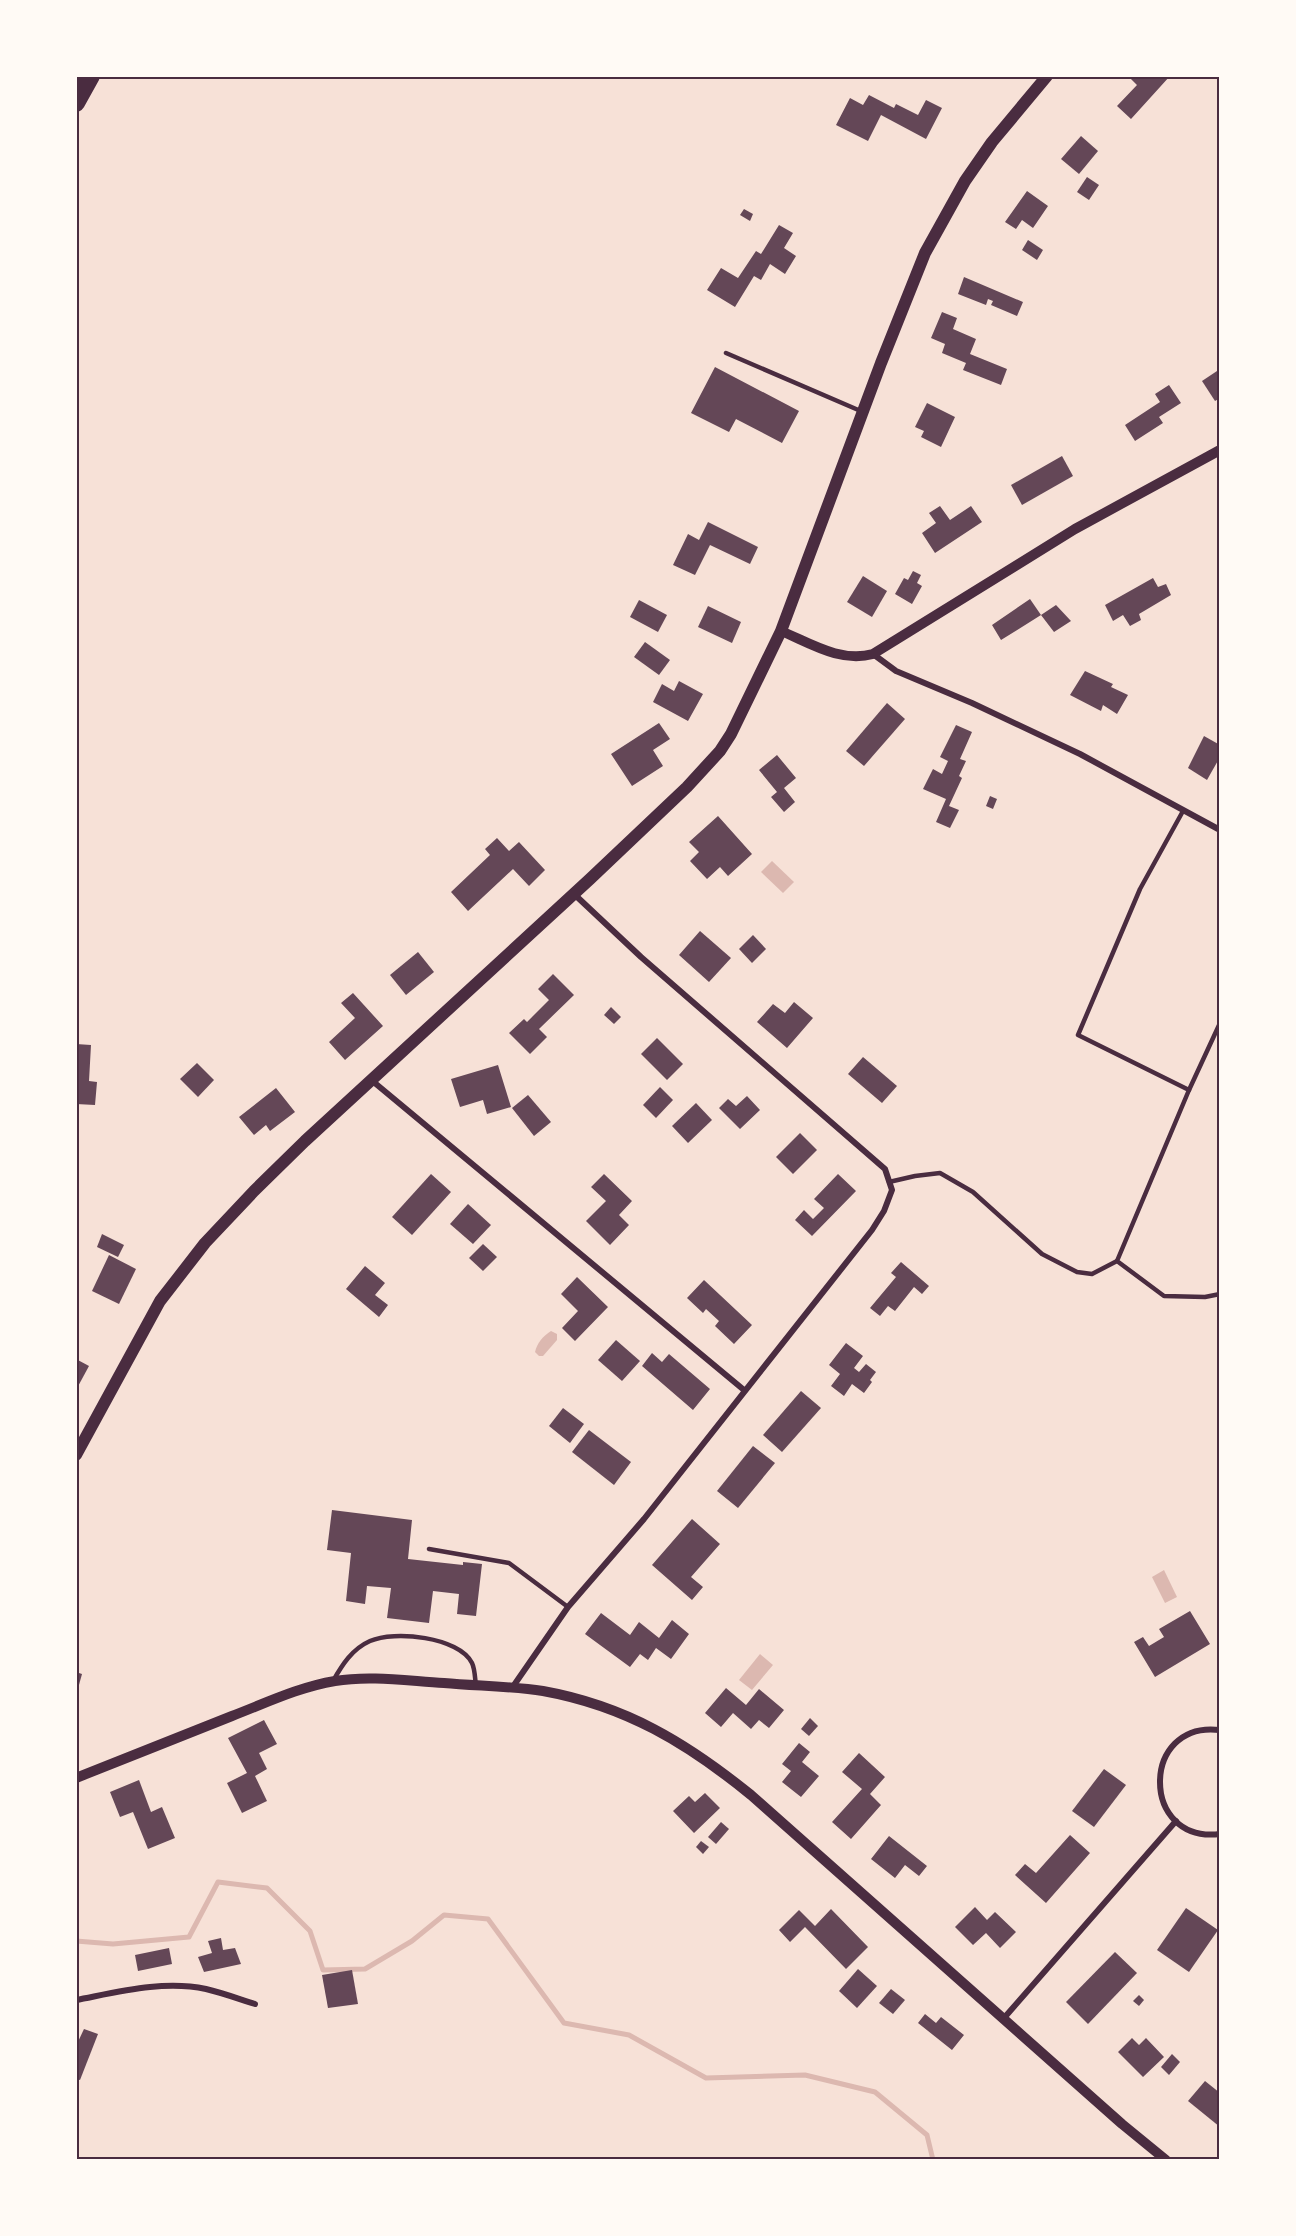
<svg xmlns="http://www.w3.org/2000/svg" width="1296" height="2236" font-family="'Public Sans',sans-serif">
  <rect width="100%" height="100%" fill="#f7e1d7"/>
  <g fill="#dcb8b0">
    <polygon points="772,861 794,882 783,893 761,872"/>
    <path d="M551,1331L557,1334V1340L543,1356H539L535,1352C537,1343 543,1336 551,1331Z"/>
    <polygon points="1164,1570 1177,1597 1165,1603 1152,1577"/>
    <polygon points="760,1654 773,1665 752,1690 739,1680"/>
  </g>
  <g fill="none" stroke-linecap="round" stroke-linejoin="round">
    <g stroke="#dcb8b0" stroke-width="5">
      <polyline points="76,1941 113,1944 189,1937 218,1882 267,1888 310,1931 323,1970 365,1969 412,1941 444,1915 488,1919 564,2023 629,2035 706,2078 805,2075 875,2092 927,2135 933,2160"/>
      <polyline points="1051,2160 1055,2160"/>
    </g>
  </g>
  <g fill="#644757">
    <polygon points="1132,76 1170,76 1131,119 1117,106 1137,85 1130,78"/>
    <polygon points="869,95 894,108 896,104 918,115 926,100 942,108 926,139 881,115 868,141 836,125 850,98 863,105"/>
    <polygon points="1081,136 1098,151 1079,174 1061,159"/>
    <polygon points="1087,177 1099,185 1089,200 1077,192"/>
    <polygon points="1027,191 1048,206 1033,228 1022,220 1016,229 1005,222"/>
    <polygon points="744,209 753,214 750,221 740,215"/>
    <polygon points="779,225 793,233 784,248 796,256 785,274 770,264 761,280 754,276 735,307 707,290 721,268 738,278 756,251 761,254"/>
    <polygon points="1028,240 1043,250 1037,260 1022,250"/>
    <polygon points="964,277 1023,302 1017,316 991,305 993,301 988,299 986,305 958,294"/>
    <polygon points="942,312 957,318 953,329 976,339 970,354 1007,369 1001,385 963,370 966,363 942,353 945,344 931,338"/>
    <polygon points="715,367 799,411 782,443 736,419 729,432 691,413"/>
    <polygon points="1220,369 1220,398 1215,401 1202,381"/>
    <polygon points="1169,385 1181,403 1159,417 1163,423 1135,441 1125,425 1160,402 1155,394"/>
    <polygon points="927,403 955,417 941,447 921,437 924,431 915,427"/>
    <polygon points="1062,456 1073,476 1022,505 1011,485"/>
    <polygon points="940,506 950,520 971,506 982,522 935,553 922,533 936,523 929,513"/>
    <polygon points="708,522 758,547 750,564 710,545 695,575 673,565 688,534 699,540"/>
    <polygon points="913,571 921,575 917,583 922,586 912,604 895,594 904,578 908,580"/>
    <polygon points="863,576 887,591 872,617 847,602"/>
    <polygon points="1153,578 1158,587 1166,584 1171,595 1139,614 1141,620 1130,626 1123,615 1113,621 1105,605"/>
    <polygon points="1030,599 1041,615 1056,605 1071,621 1054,632 1041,615 1001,640 992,625"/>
    <polygon points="639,600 667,615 658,632 630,617"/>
    <polygon points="708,606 741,622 732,643 698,627"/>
    <polygon points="645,642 670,660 659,675 634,657"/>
    <polygon points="1085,671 1113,684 1111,687 1128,695 1117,714 1103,705 1101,711 1070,695"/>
    <polygon points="679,681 703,694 688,721 653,702 662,684 674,691"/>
    <polygon points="887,703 905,719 864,766 846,751"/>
    <polygon points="659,723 670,739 653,750 663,766 632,786 611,754"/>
    <polygon points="956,725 972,732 960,759 966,761 959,776 962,778 949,806 959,810 950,828 936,822 946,799 923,789 933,769 942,774 948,761 940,757"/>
    <polygon points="1204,736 1220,745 1220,757 1207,780 1188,768"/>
    <polygon points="777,755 796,778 784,788 795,802 784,812 771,797 777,792 759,770"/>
    <polygon points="990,796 997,799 993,809 986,806"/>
    <polygon points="718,816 752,854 728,876 720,867 707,879 690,861 699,852 689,842"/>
    <polygon points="497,838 509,851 519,842 545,870 529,886 513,869 468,911 451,892 490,855 485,849"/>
    <polygon points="700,931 731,958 709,982 679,955"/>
    <polygon points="753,935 766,949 752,963 739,949"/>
    <polygon points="418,952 434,972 406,995 390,975"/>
    <polygon points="553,974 574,995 539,1029 547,1037 530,1054 509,1033 524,1019 527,1022 549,1000 538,989"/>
    <polygon points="353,993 383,1026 345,1060 329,1042 355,1018 341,1003"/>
    <polygon points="794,1002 813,1018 787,1048 757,1022 773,1004 785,1013"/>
    <polygon points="611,1007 621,1017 614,1024 604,1015"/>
    <polygon points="657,1038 683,1064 667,1080 641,1054"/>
    <polygon points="76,1044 91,1045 89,1081 97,1082 95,1105 76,1104"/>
    <polygon points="863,1057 897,1086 882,1103 848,1074"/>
    <polygon points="197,1063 214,1080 198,1097 180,1079"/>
    <polygon points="498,1065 511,1107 487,1114 483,1100 460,1107 451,1079"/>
    <polygon points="660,1087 673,1100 656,1118 643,1105"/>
    <polygon points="276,1088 295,1112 270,1131 266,1125 254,1135 239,1117"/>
    <polygon points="528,1095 551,1122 534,1136 512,1108"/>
    <polygon points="747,1096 760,1110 740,1129 719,1108 728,1099 736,1106"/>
    <polygon points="696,1103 712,1120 688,1143 672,1126"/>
    <polygon points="800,1133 817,1150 793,1174 776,1157"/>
    <polygon points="431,1174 451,1192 412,1235 392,1217"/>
    <polygon points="604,1174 632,1201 619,1215 629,1225 610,1245 586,1221 606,1201 591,1187"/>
    <polygon points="838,1174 856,1191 812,1236 795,1220 804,1210 813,1219 824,1208 814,1199"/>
    <polygon points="468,1204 491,1225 473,1244 450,1224"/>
    <polygon points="102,1234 124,1245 118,1257 97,1247"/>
    <polygon points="483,1244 497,1257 483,1271 469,1258"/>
    <polygon points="109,1255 136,1269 119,1304 92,1291"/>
    <polygon points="901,1262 929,1286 922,1294 914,1287 895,1311 888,1306 880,1316 870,1308 896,1277 891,1273"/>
    <polygon points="365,1266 385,1283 375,1295 388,1305 379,1317 346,1289"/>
    <polygon points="577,1277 608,1307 575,1341 562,1328 578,1311 561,1294"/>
    <polygon points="704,1280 752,1325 734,1344 715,1326 719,1321 706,1309 703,1313 687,1298"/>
    <polygon points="616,1340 640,1361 622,1381 598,1360"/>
    <polygon points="846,1343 863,1356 854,1368 859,1372 866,1364 876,1372 870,1380 872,1382 864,1393 852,1384 844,1396 831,1386 840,1374 829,1365"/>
    <polygon points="652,1353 662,1362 669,1354 710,1389 693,1410 642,1366"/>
    <polygon points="76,1359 89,1366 76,1390"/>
    <polygon points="801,1391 821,1408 782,1452 763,1435"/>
    <polygon points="563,1408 584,1424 570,1443 549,1426"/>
    <polygon points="589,1430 631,1462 614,1485 572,1452"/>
    <polygon points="753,1446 775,1463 738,1508 717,1491"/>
    <polygon points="332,1510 412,1520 408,1559 463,1565 463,1562 482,1564 476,1616 457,1614 459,1594 433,1591 429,1623 387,1618 391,1588 367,1586 365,1604 346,1601 351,1553 327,1550"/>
    <polygon points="692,1519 720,1544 691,1577 703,1587 692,1600 652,1565"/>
    <polygon points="1190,1611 1210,1644 1155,1677 1134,1642 1143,1637 1149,1646 1164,1637 1159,1629"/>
    <polygon points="601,1613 630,1635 639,1622 659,1638 672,1620 689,1634 671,1659 656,1648 648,1660 640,1654 630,1667 585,1634"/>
    <polygon points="76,1672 82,1674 77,1692 76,1692"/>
    <polygon points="726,1688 746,1705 759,1689 784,1710 769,1728 759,1720 751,1729 733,1713 721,1727 705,1713"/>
    <polygon points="810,1718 818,1726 809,1736 801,1729"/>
    <polygon points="264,1720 277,1744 259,1753 267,1769 255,1776 267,1801 242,1813 227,1783 247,1773 228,1738"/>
    <polygon points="799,1743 810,1752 802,1762 819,1776 801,1797 782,1782 791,1771 782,1764"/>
    <polygon points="859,1753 885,1777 870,1794 881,1805 851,1839 832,1822 862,1789 842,1772"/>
    <polygon points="1104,1769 1126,1785 1094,1827 1072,1811"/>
    <polygon points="139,1780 151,1812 162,1807 175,1838 148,1849 133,1812 120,1817 110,1792"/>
    <polygon points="705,1793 720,1808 694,1833 673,1811 689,1796 695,1802"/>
    <polygon points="721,1822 729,1829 716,1844 708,1837"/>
    <polygon points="1070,1835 1090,1853 1046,1903 1015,1875 1025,1864 1036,1873"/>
    <polygon points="889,1836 927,1866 919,1876 905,1865 895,1878 871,1859"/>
    <polygon points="701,1841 709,1847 703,1854 696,1847"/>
    <polygon points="975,1907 987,1920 995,1912 1016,1932 1000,1948 986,1933 973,1945 955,1927"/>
    <polygon points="1186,1908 1218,1930 1189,1972 1157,1950"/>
    <polygon points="831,1909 868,1947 846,1969 805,1927 790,1942 779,1930 799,1910 815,1926"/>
    <polygon points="221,1938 223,1950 235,1948 241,1964 204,1972 198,1957 212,1953 208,1941"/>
    <polygon points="169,1948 172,1964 138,1971 135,1955"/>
    <polygon points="1115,1952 1137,1973 1088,2024 1066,2002"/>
    <polygon points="858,1969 877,1986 857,2008 839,1991"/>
    <polygon points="352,1970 358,2004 328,2008 322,1975"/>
    <polygon points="891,1989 905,2000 893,2014 879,2003"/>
    <polygon points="1139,1995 1144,2000 1139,2006 1133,2001"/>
    <polygon points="925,2014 936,2023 941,2017 964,2035 952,2050 918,2023"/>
    <polygon points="84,2029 98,2034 80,2080 76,2079 76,2046"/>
    <polygon points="1132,2038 1139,2045 1146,2038 1164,2057 1143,2077 1118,2052"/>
    <polygon points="1172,2054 1180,2062 1169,2075 1161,2067"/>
    <polygon points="1205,2081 1220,2093 1220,2127 1188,2101"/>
  </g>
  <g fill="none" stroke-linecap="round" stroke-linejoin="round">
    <g stroke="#4a2c40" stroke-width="4.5">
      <polyline points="726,353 863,412"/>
      <polyline points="1183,811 1140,889 1078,1035 1189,1090 1117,1261 1164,1296 1205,1297 1220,1294"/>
      <polyline points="1189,1090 1220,1023"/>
      <polyline points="889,1182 915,1176 940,1173 973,1192 1042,1254 1077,1272 1092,1274 1117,1261"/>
      <polyline points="429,1549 509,1563 568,1607"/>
      <path d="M333,1681C342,1665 352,1649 370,1641C394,1630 459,1637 472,1663C475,1669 475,1679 476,1686"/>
    </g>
    <g stroke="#4a2c40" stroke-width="6">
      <polyline points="873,654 896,671 972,703 1080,754 1220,830"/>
      <polyline points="370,1079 744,1390"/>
      <polyline points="512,1688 568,1607 644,1519 872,1230 884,1211 892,1190 885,1169 641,957 574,894"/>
      <path d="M1220,1730C1140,1720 1140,1844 1220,1834"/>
      <path d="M76,2000C118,1992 163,1980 206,1989C223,1993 239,1999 255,2004"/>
      <polyline points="1004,2018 1176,1821"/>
    </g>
    <g stroke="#4a2c40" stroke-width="10">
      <path d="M781,631C810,643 840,663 873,654L1075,529L1220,450"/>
      <path d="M76,1778C128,1757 180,1737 232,1716C266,1703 299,1687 335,1681C370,1675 408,1681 444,1683C476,1686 511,1686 543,1691C626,1706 687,1743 751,1795L1122,2124L1166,2160"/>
    </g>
    <polyline stroke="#4a2c40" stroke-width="12" points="76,1455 160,1301 205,1243 254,1191 305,1141 590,879 687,787 720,751 731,734 781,631 881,363 925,253 965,181 992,142 1047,76"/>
    <polyline stroke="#4a2c40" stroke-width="18" points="76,103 91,76"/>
  </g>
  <rect width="1296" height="2236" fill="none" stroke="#fffaf5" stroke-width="156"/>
  <rect x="78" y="78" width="1140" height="2080" fill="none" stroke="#4a2c40" stroke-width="2"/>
</svg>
